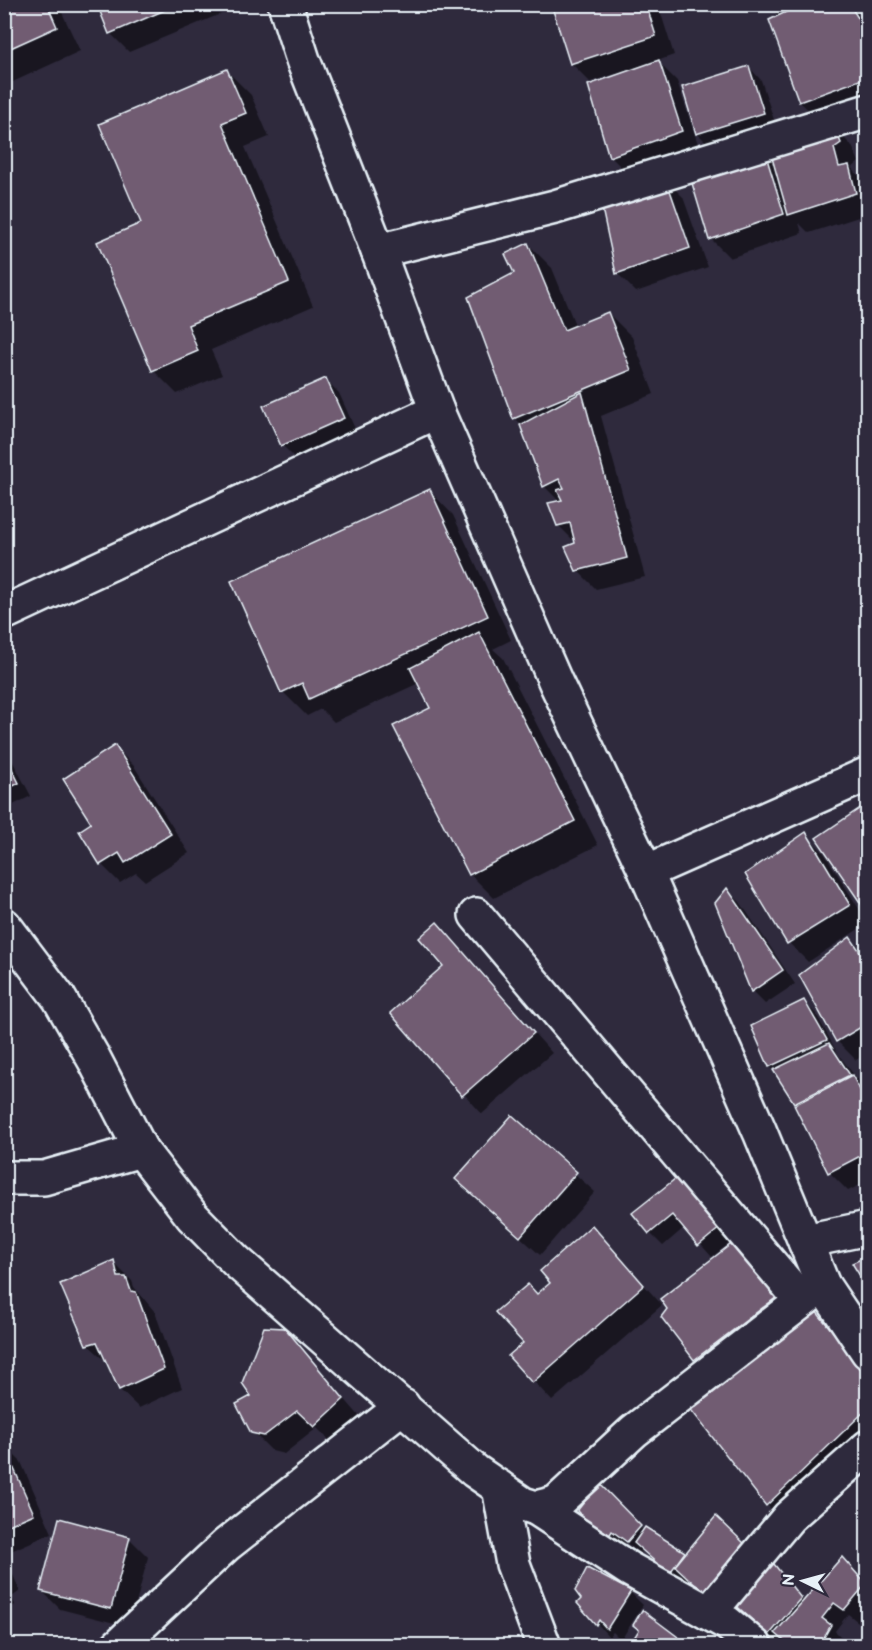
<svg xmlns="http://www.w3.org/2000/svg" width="872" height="1650" font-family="'Balsamiq Sans',sans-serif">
  <rect width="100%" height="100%" fill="#2f2a3d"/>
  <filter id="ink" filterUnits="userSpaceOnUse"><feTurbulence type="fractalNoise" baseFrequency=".0167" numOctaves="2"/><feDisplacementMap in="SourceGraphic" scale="12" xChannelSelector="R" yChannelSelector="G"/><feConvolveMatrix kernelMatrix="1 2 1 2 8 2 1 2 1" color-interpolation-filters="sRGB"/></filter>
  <g filter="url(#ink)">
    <g fill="#0007">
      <polygon points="4,4 58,4 80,51 4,86"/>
      <polygon points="98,4 219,4 223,13 129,52 110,33"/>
      <polygon points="553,4 658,4 674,55 657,61 677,81 700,150 629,175 610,156 616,74 590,82 571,63"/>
      <polygon points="768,4 851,4 868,26 868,103 819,120 800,102 771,21 779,17"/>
      <polygon points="749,67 761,80 776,126 710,146 697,133"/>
      <polygon points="227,71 251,95 269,137 245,147 313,306 211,350 222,375 177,394 153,370 143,224"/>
      <polygon points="833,127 852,146 859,162 852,168 867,186 868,214 809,233 799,223 802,233 730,258 711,239 690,171"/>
      <polygon points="664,178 683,197 708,267 636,292 617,273"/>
      <polygon points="528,244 552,268 576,327 608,313 632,337 654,394 601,416 645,577 596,589 577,570 577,544 558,525 560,502 544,486 522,425 515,418 516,274"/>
      <polygon points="326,380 339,393 356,431 295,458 282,445"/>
      <polygon points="429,490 453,515 511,640 493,649 503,658 598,845 494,898 470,874 432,708 419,683 334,722 321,709 307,716 283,692"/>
      <polygon points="4,745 31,796 5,809 4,808"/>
      <polygon points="115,747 134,766 189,853 145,881 136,873 120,883 101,864 93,824"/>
      <polygon points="805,834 824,853 868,923 808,962 789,943 747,874"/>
      <polygon points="727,890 740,902 795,984 765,1004 752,991"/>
      <polygon points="437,924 552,1053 482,1114 392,1013 445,967"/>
      <polygon points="850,939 868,956 868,1053 856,1060 837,1041"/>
      <polygon points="803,1001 816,1014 838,1054 868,1093 868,1181 848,1191 829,1172 798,1105 770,1066"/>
      <polygon points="512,1117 595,1192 540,1255 457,1179"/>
      <polygon points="684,1173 739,1236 712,1257 685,1227 663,1246 650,1233"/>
      <polygon points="592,1227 662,1305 552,1401 510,1356 525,1343 537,1295 552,1283"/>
      <polygon points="735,1243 795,1316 714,1378 695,1360 663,1317"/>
      <polygon points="113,1262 132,1281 134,1287 155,1312 182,1388 139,1408 120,1390 108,1363 87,1344"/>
      <polygon points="815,1312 868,1371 868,1455 791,1529 767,1505"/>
      <polygon points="285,1330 361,1418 334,1445 317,1428 284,1454 272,1451 253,1432 253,1396"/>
      <polygon points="4,1445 21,1462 52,1533 4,1554"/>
      <polygon points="599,1486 644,1531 646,1529 686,1555 744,1545 757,1557 718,1604 689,1577 683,1585 644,1550 640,1554 625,1542 619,1552 579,1511"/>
      <polygon points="129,1538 148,1557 130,1627 60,1609 41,1590"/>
      <polygon points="770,1561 805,1602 854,1572 868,1586 868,1610 858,1622 848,1614 835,1631 843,1639 839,1646 790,1646 786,1642 782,1646 746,1613"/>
      <polygon points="4,1562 10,1568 20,1591 12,1597 15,1605 4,1612"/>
      <polygon points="630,1592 643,1605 621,1640 613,1632 609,1637 579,1603"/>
      <polygon points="4,1622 13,1641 12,1646 4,1646"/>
    </g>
    <g fill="#715c72" stroke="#e8f1f8" stroke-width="1.5">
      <polygon points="4,4 47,4 57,27 4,51"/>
      <polygon points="97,4 179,4 109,34"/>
      <polygon points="551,4 646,4 656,36 570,64"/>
      <polygon points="766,4 782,4 769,10"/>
      <polygon points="803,4 849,4 868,33 868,77 799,102 769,20"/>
      <polygon points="659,60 682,131 609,157 588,85"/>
      <polygon points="749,66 764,113 696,134 682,87"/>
      <polygon points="227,69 246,113 222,123 289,282 188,325 198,351 152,371 97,242 141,223 99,124"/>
      <polygon points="834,126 841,143 834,148 839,167 849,165 856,193 788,215 769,147"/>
      <polygon points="763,146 784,214 709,240 688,170"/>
      <polygon points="665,176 690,248 616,274 600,199"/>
      <polygon points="528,243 564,330 608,312 631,370 513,419 468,297 514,273 505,254"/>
      <polygon points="326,378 344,418 281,446 263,406"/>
      <polygon points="582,392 627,558 576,571 565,547 575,543 570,523 557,526 548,503 562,500 557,490 564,488 559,479 543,487 520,425"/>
      <polygon points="430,489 488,616 309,699 302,683 281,693 231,581"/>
      <polygon points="479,632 575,821 469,875 393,726 430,708 410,668"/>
      <polygon points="115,745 171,834 125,863 119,853 100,865 79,831 91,823 63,779"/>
      <polygon points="4,753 19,783 4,791"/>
      <polygon points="868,803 868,914 816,838"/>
      <polygon points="806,832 850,905 787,944 745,874"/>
      <polygon points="727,888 783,970 751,992 715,903"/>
      <polygon points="437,922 534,1033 462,1096 390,1013 443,966 419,938"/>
      <polygon points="850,937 868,963 868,1023 836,1042 799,975"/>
      <polygon points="804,1000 827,1040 769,1067 751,1026"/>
      <polygon points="829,1043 850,1075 794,1103 773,1070"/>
      <polygon points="852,1075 868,1105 868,1152 828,1173 794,1105"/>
      <polygon points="512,1115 577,1172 520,1237 455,1179"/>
      <polygon points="685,1171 727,1222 698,1246 672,1215 649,1234 632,1213"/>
      <polygon points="592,1225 644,1285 532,1383 508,1356 523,1343 495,1312 528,1284 537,1294 550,1283 540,1271"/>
      <polygon points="735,1241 777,1297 694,1360 661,1317 667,1309 660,1299"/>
      <polygon points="868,1256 868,1289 852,1263"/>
      <polygon points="114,1260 118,1277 126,1277 131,1291 136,1292 164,1369 119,1390 97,1342 86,1345 60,1284"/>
      <polygon points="815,1310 868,1374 868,1408 766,1506 688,1406"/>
      <polygon points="264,1327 285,1328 344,1399 314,1427 297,1411 264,1436 251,1433 236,1404 251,1396 242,1383"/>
      <polygon points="4,1446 34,1514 4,1527"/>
      <polygon points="599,1483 641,1526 627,1542 612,1531 606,1541 577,1511"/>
      <polygon points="716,1516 745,1544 704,1593 675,1566"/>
      <polygon points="59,1518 130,1537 111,1609 40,1591"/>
      <polygon points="645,1527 685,1552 669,1574 634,1543"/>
      <polygon points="842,1557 866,1584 844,1610 834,1603 822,1618 831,1625 819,1646 790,1646 775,1633"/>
      <polygon points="770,1559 801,1598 769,1635 731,1601"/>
      <polygon points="587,1568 631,1591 607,1629 599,1620 596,1625 577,1603 581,1599 575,1591"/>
      <polygon points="642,1610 690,1646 629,1646 639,1630 633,1625"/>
    </g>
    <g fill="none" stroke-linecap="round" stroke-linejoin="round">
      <g stroke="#e8f1f8" stroke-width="38">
        <g id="minor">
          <polyline points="285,4 303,60 378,251 437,411 556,683 646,872 760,1132 823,1285 868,1352"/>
          <polyline points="378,251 555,207 868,111"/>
          <polyline points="4,613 437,411"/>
          <polyline points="646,872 868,774"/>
          <polyline points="476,915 802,1301"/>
          <polyline points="4,925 59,998 94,1059 141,1150 192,1216 236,1261 475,1471 523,1504 536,1508 556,1503 634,1431 823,1285"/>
          <polyline points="4,1178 44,1178 141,1150"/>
          <polyline points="805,1241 868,1228"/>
          <polyline points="499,1487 513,1564 544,1646"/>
          <polyline points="536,1508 629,1569 727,1623 755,1646"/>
          <polyline points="709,1613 789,1517 868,1447"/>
          <polyline points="118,1646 226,1545 403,1406"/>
        </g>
      </g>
      <use href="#minor" stroke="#2f2a3d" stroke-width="33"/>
    </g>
  </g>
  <rect width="872" height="1650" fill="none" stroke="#2f2a3d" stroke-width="24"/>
  <rect x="12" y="12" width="848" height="1626" fill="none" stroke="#e8f1f8" stroke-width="2" filter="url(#ink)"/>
  <g transform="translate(803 1581) rotate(275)" stroke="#2f2a3d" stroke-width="4.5" paint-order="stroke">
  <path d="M0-4.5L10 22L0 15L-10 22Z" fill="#e8f1f8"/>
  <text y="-9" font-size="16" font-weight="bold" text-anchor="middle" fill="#e8f1f8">N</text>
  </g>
</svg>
